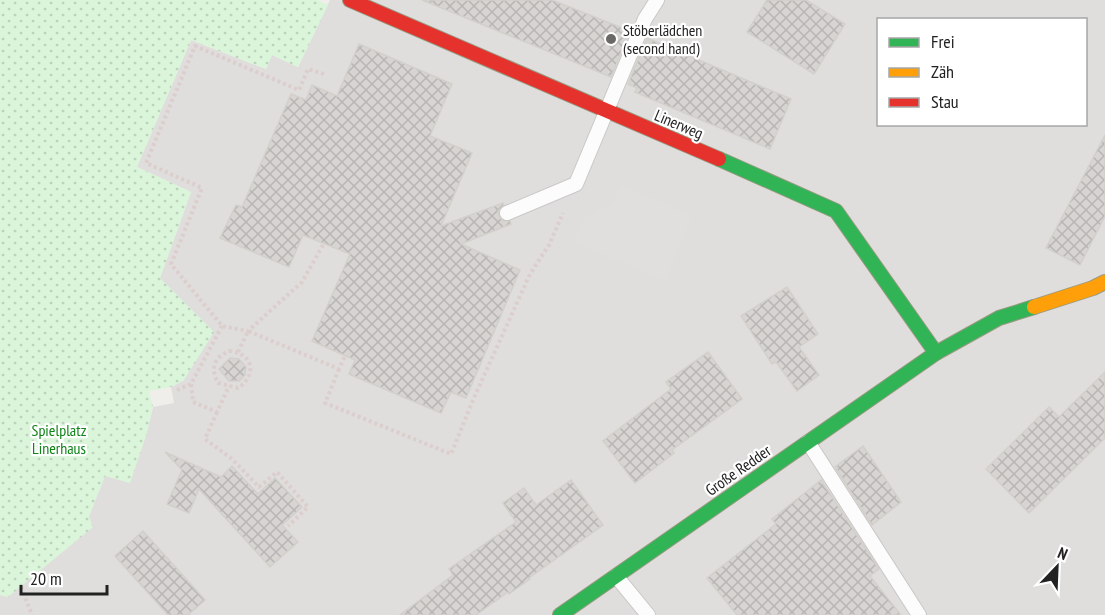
<svg xmlns="http://www.w3.org/2000/svg" width="1105" height="615" font-family="'PT Sans Narrow',sans-serif">
  <defs>
    <pattern id="park-dots" width="8" height="8" patternUnits="userSpaceOnUse" patternTransform="scale(1.5)"><rect width="8" height="8" fill="#daf5da"/><path d="M2 2h.1M6 6h.1" fill="none" stroke="#bbd2bb" stroke-width="1.8" stroke-linecap="round"/></pattern>
    <pattern id="building-cross-hatch" width="8" height="8" patternUnits="userSpaceOnUse" patternTransform="scale(1.5)"><rect width="8" height="8" fill="#d7d4d2"/><path d="M0 0l8 8M0 8l8-8" fill="none" stroke="#b8b6b4"/></pattern>
  </defs>
  <rect width="100%" height="100%" fill="#f0eeeb"/>
  <path fill="#dfdedc" fill-rule="evenodd" d="M330,0H1105V615H0V595L8,597L89,516L105,476L146,436L153,407L174,403L171,387L184,380L160,278L191,192L137,167L191,40L266,69L272,55L298,67ZM878,20H1086V124H878Z"/>
  <polygon fill="url(#park-dots)" points="0,0 317,0 328,5 298,67 272,55 266,69 191,40 137,167 191,192 160,278 214,332 184,380 171,387 149,391 153,407 146,436 130,483 105,476 89,516 93,527 8,597 0,595"/>
  <polygon fill="#e0dfde" points="620,186 692,215 666,281 574,242 584,218 612,205"/>
  <g fill="url(#building-cross-hatch)" stroke="#d3d0cc" stroke-width="1.5">
    <polygon points="422,0 552,0 630,31 611,77"/>
    <polygon points="767,0 806,0 845,24 814,74 747,32"/>
    <polygon points="647,38 791,99 770,149 635,92 637,88 628,84"/>
    <polygon points="359,44 452,84 430,136 472,153 441,226 503,203 504,205 498,211 499,216 502,220 510,221 511,224 461,244 520,270 466,398 451,392 441,413 349,374 355,360 312,341 350,254 303,235 289,267 220,238 236,205 242,207 291,94 306,100 312,85 337,96"/>
    <polygon points="1105,135 1105,216 1080,265 1046,248"/>
    <polygon points="787,287 818,334 799,347 819,375 797,391 776,362 772,364 741,316"/>
    <polygon points="708,352 742,399 672,450 674,453 635,483 603,441 671,389 666,382"/>
    <polygon points="230,358 239,359 246,367 245,375 239,381 229,381 219,369"/>
    <polygon points="1105,372 1105,438 1029,513 986,469 1049,407 1059,417"/>
    <polygon points="863,446 901,502 872,525 835,467"/>
    <polygon points="165,452 221,477 232,466 258,494 275,478 302,507 282,525 298,542 270,567 199,489 189,513 167,504 182,470"/>
    <polygon points="571,480 603,525 529,578 530,579 509,594 508,592 476,615 400,615 453,575 449,569 516,522 503,503 524,488 536,505"/>
    <polygon points="821,480 879,569 870,576 901,615 737,615 707,578 776,524 772,519"/>
    <polygon points="143,531 205,600 188,615 168,615 115,556"/>
  </g>
  <g fill="none" stroke-linecap="round" stroke-linejoin="round">
    <g stroke="#c9c8c7" stroke-width="16">
      <g id="lane">
        <polyline points="507,213 576,184 645,19 657,0"/>
        <polyline points="808,442 919,615"/>
        <polyline points="616,576 648,615"/>
      </g>
    </g>
    <g stroke="#999a82" stroke-width="16">
      <g id="fast">
        <polyline points="719,159 836,211 936,353"/>
        <polyline points="560,615 936,353 999,318 1034,307"/>
      </g>
    </g>
    <g stroke="#999a82" stroke-width="16">
      <polyline id="slow" points="1034,307 1093,288 1105,282"/>
    </g>
    <g stroke="#999a82" stroke-width="16">
      <polyline id="jam" points="350,0 719,159"/>
    </g>
    <g stroke="#dccecd" stroke-width="4" stroke-dasharray="3 3" stroke-linecap="butt">
      <polyline points="323,245 302,282 248,331 222,326 171,264 202,188 146,163 195,46 299,90 308,69 324,74"/>
      <polyline points="222,326 191,384 193,402 217,412 229,386"/>
      <path d="M229,351C253,353 258,375 238,388L218,383C210,368 214,358 229,351Z"/>
      <polyline points="238,352 248,331 339,369 345,356"/>
      <polyline points="339,369 325,403 451,454 473,400 530,274 549,245 563,213"/>
      <polyline points="177,390 191,384"/>
      <polyline points="217,412 205,439 232,459 259,487 277,472 308,507 288,526"/>
      <polyline points="21,587 32,615"/>
    </g>
    <use href="#lane" stroke="#fdfcfc" stroke-width="14"/>
    <use href="#fast" stroke="#30b455" stroke-width="14"/>
    <use href="#slow" stroke="#ff9f0a" stroke-width="14"/>
    <use href="#jam" stroke="#e5322d" stroke-width="14"/>
  </g>
  <circle fill="#6a6968" stroke="#fff" stroke-width="2" cx="611" cy="39" r="6"/>
  <g text-anchor="middle" dominant-baseline="central" stroke-width="4.5" stroke-linejoin="round" paint-order="stroke">
    <g font-size="16" fill="#222" stroke="#fff" text-anchor="start">
      <text x="623" y="30">Stöberlädchen<tspan x="623" dy="18">(second hand)</tspan></text>
    </g>
    <g font-size="16" fill="#222" stroke="#fff">
      <text transform="translate(679 124) rotate(23)">Linerweg</text>
      <text transform="translate(738 470) rotate(-35)">Große Redder</text>
    </g>
    <g font-size="16" fill="#0c8416" stroke="#fff">
      <text x="59" y="430">Spielplatz<tspan x="59" dy="18">Linerhaus</tspan></text>
    </g>
  </g>
  <rect x="877" y="18" width="210" height="108" fill="#ffffff" stroke="#a7a7a7" stroke-width="1.5"/>
  <rect x="889" y="38" width="30" height="9" fill="#30b455" stroke="#a7a7a7" stroke-width="1.5"/>
  <text x="931" y="48" font-size="18" fill="#222222">Frei</text>
  <rect x="889" y="68" width="30" height="9" fill="#ff9f0a" stroke="#a7a7a7" stroke-width="1.5"/>
  <text x="931" y="78" font-size="18" fill="#222222">Zäh</text>
  <rect x="889" y="98" width="30" height="9" fill="#e5322d" stroke="#a7a7a7" stroke-width="1.5"/>
  <text x="931" y="108" font-size="18" fill="#222222">Stau</text>
  <g transform="translate(1057 567) rotate(23)" stroke="#ffffff" stroke-width="4.5" paint-order="stroke">
  <path d="M0-4.5L10 22L0 15L-10 22Z" fill="#222222"/>
  <text y="-9" font-size="16" font-weight="bold" text-anchor="middle" fill="#222222">N</text>
  </g>
  <path d="M21 585v9h86v-9" fill="none" stroke="#222222" stroke-width="3"/>
  <text x="30" y="585" font-size="18" fill="#222222" stroke="#ffffff" stroke-width="4.5" paint-order="stroke">20 m</text>
</svg>
